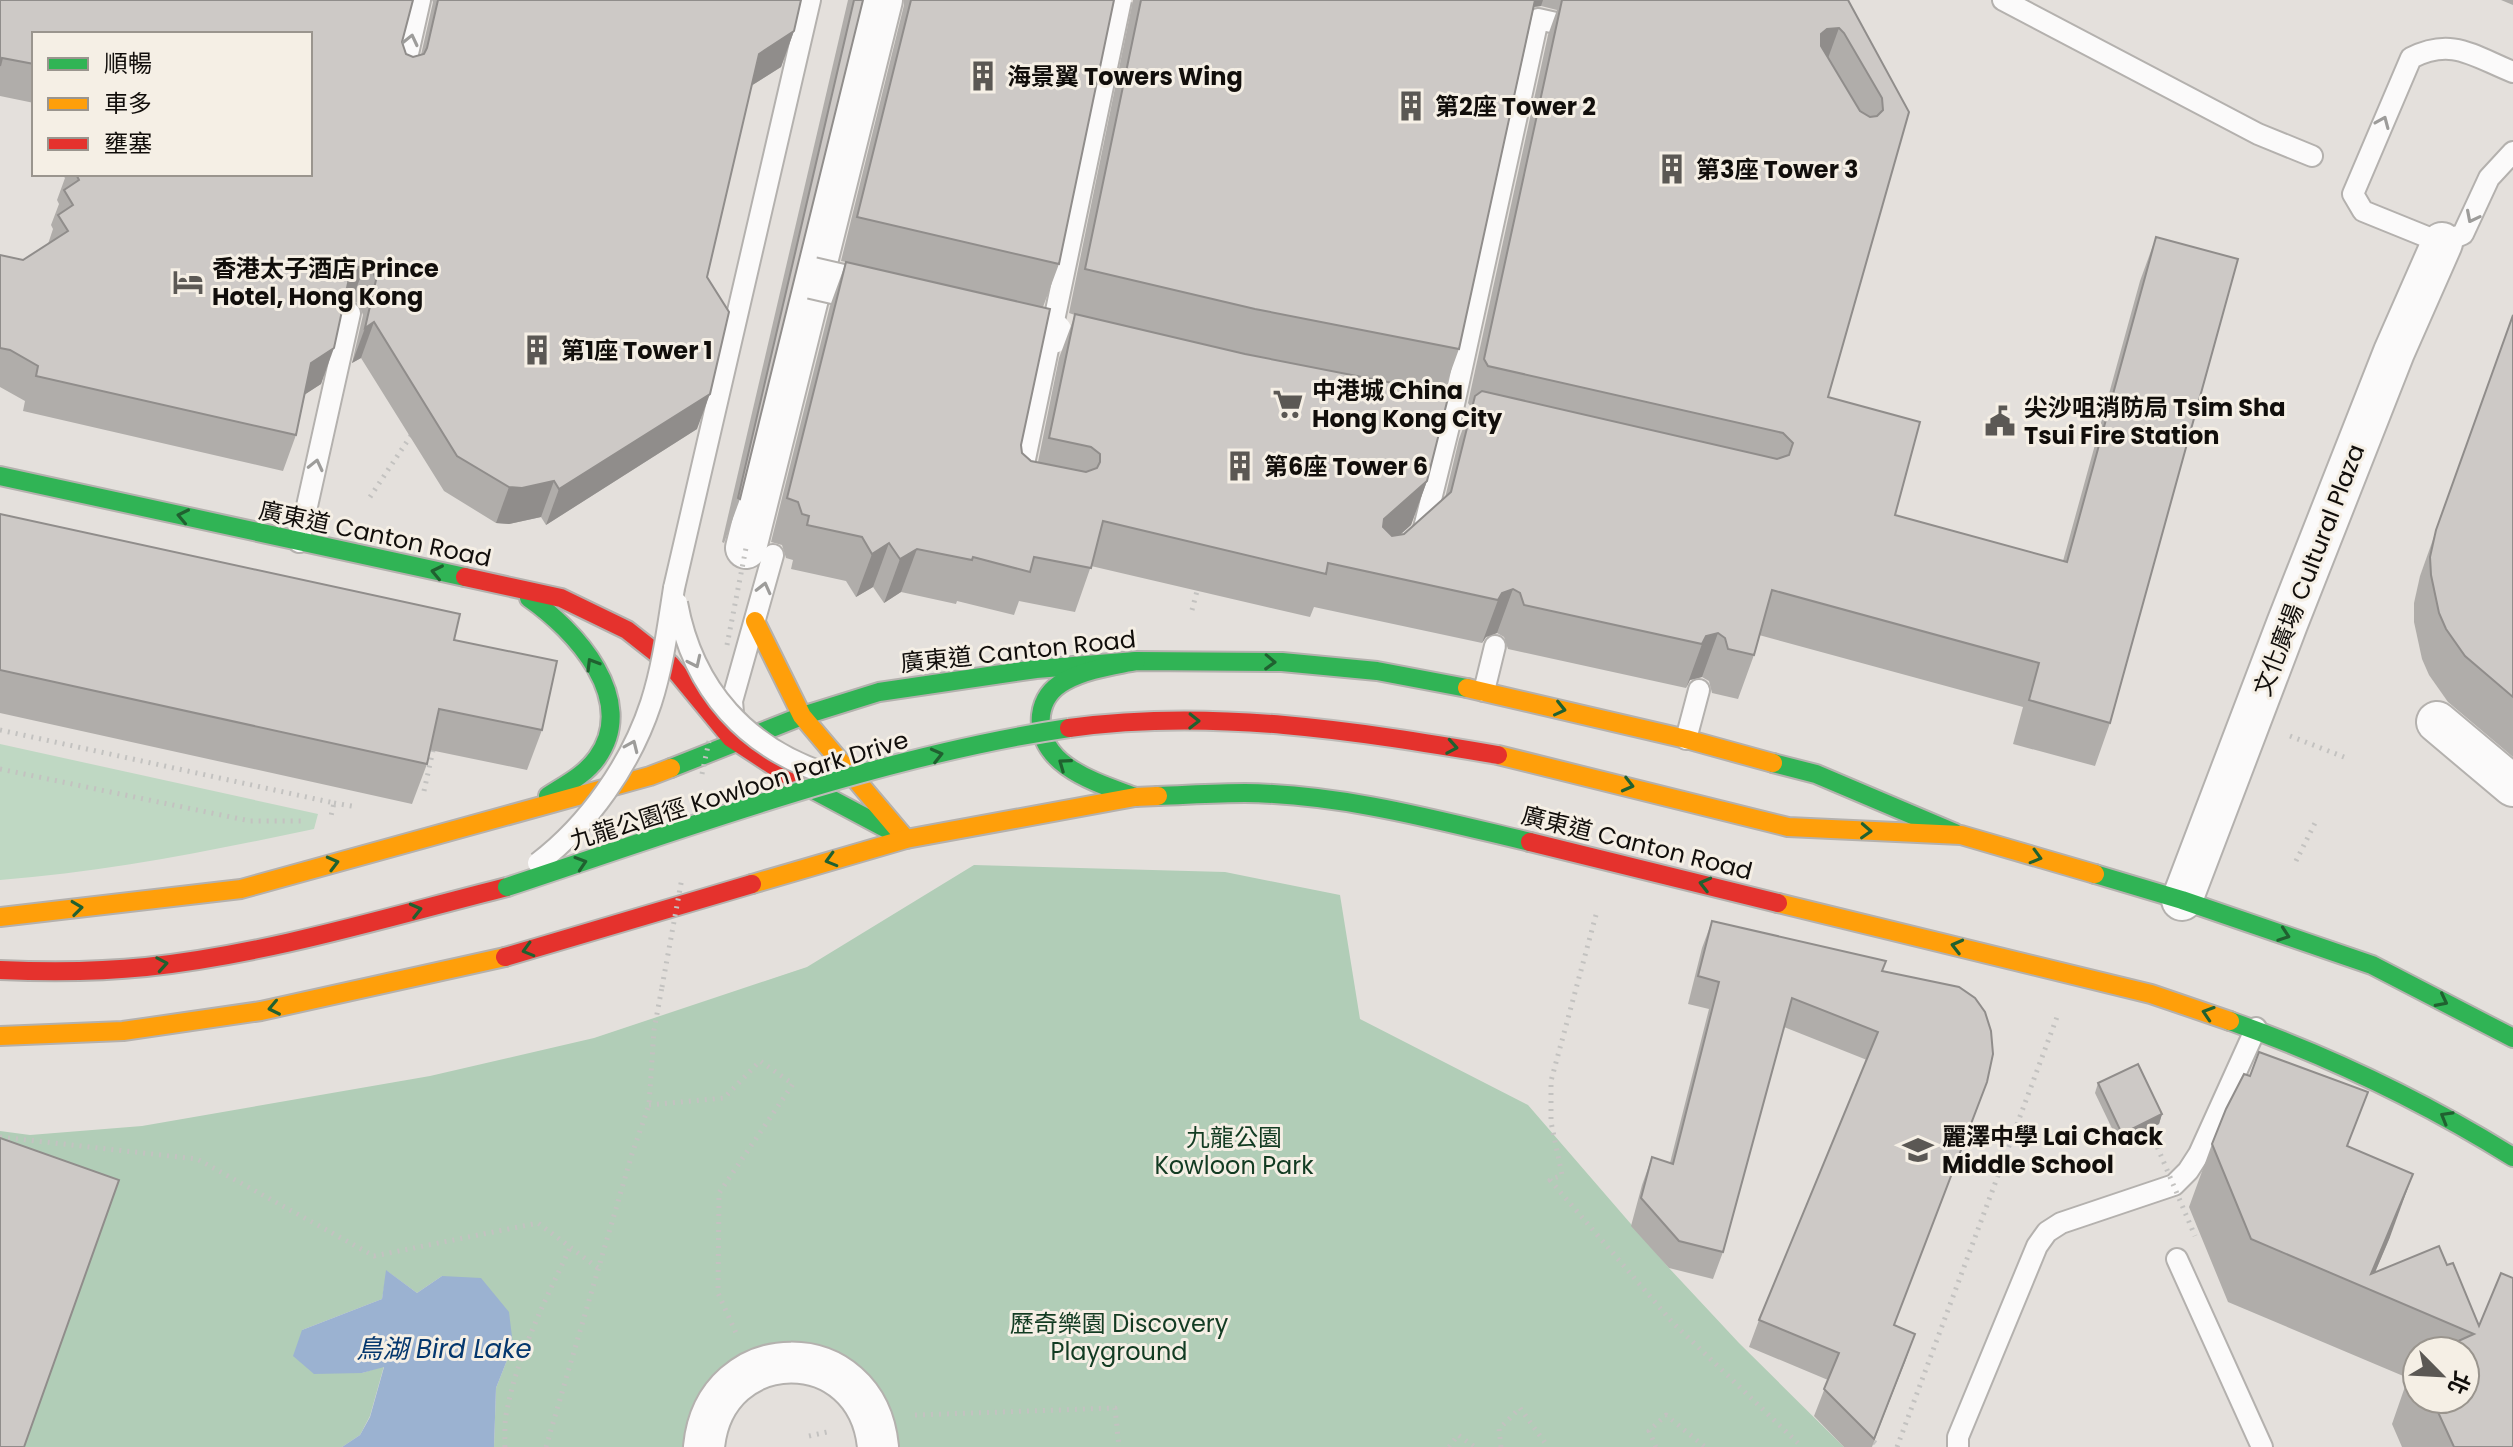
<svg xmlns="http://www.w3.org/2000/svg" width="2513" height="1447" font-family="Poppins,'Noto Sans TC',sans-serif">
  <rect width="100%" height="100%" fill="#e4e0dc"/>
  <path fill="#bfd8c3" d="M0,744L318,814L314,829C210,851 106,872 0,880Z"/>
  <polygon fill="#b1cdb7" points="974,865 1225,872 1340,895 1360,1019 1528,1105 1669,1268 1739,1343 1844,1447 878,1447 864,1399 762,1366 704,1447 494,1447 496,1388 513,1345 442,1276 417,1293 387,1271 382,1299 302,1330 362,1373 384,1366 370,1416 360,1435 342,1447 24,1447 0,1177 0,1131 30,1135 142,1126 430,1076 594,1038 807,967"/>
  <polygon fill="#9bb2d1" points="386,1270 417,1293 442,1276 481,1278 509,1312 513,1345 496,1388 494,1447 342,1447 360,1435 370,1417 384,1367 362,1373 314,1374 293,1356 302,1330 382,1299"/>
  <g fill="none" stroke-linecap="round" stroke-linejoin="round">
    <g stroke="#b4b1ae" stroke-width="24">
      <g id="lane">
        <polyline points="2003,0 2258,134 2312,156"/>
        <path d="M2513,72C2473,56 2452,37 2411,58L2353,194L2363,211L2442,243L2463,234L2489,178L2513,152"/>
        <polyline points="402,80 420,0"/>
        <polyline points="299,542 350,313"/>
        <polyline points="674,588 810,0"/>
        <polyline points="1484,691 1495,646"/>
        <polyline points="734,725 732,701 773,555"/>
        <polyline points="1686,739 1699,690"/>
        <polyline points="2177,1259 2262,1447"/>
        <polyline points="1958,1447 1958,1437 2037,1246 2047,1232 2061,1223 2174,1185 2188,1171 2199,1154 2256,1028"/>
      </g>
    </g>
    <g stroke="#b4b1ae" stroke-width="44">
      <g id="street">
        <polyline points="746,548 882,0"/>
        <polyline points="2437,722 2513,786"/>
        <polyline points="2182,900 2287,624 2394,352 2442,243"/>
        <path d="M704,1447C715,1335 867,1334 878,1447"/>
      </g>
    </g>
    <g stroke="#b4b1ae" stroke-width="22">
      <g id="fast">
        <polyline points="0,476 465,577"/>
        <path d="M529,598C575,630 639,699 597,758C585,775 565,785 548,796"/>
        <polyline points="1773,763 1816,774 1955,833"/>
        <polyline points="671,768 802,716 879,692 1036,669 1136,661 1282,662 1377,671 1467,688"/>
        <polyline points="795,780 904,838"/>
        <path d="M1158,796C1187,795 1216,793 1245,793C1342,794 1437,820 1530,842"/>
        <path d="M1135,797C1098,783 1036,766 1041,715C1043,699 1052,688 1065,681C1087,669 1112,666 1136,661"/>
        <polyline points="2095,874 2182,900 2372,965 2513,1038"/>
        <path d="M2230,1021C2329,1056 2423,1101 2513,1157"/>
      </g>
    </g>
    <g stroke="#b4b1ae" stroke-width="22">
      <g id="slow">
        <polyline points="755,621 802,716 906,839"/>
        <polyline points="1467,688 1686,739 1773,763"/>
        <polyline points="1498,755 1788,827 1961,835 2095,874"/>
        <polyline points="752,884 906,839 1135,797 1158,796"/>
        <polyline points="1778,903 2151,994 2230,1021"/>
        <polyline points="0,917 241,889 650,776 671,768"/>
        <polyline points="0,1036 123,1031 261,1011 505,957"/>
      </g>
    </g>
    <g stroke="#b4b1ae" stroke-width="22">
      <g id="jam">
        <polyline points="465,577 561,598 627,630 670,664 731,738 795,780"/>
        <polyline points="1530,842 1778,903"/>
        <polyline points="505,957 752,884"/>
        <path d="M0,970C48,972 97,972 146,967C268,954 388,917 507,887"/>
      </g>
    </g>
    <g stroke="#c3c2c0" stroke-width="5" stroke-dasharray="2 6" stroke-linecap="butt">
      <polyline points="370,497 414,431"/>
      <polyline points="1192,610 1197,591"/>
      <polyline points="0,730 334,803 331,816"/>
      <polyline points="2290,736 2344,757"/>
      <polyline points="0,769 250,821 302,821"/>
      <polyline points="424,791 434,746"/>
      <polyline points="334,803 357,807"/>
      <polyline points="2296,861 2317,819"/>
      <polyline points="1596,915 1551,1081 1551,1122 1562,1175 1550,1180 1673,1323 1802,1447"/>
      <polyline points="649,1105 724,1098 760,1061 793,1084 719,1193 718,1293 736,1333"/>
      <polyline points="0,1137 197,1159 374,1256 538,1223 598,1268"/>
      <polyline points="915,1415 1115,1408 1119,1447"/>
      <polyline points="809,1436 827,1432"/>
      <polyline points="1874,1442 1880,1447"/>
      <path d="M505,1447C505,1435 504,1422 507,1410C518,1353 546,1299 570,1248"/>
      <polyline points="546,1447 632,1154 649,1105 654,1030 662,987"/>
      <polyline points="1449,1447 1458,1435 1475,1447"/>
      <polyline points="1501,1447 1499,1429 1520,1408 1548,1447"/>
      <polyline points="1656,1447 1649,1431 1666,1415 1705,1447"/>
      <polyline points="1897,1447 2057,1017"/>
    </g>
    <use href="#lane" stroke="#fbfafa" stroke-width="20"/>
    <use href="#street" stroke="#fbfafa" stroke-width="40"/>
    <use href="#fast" stroke="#30b455" stroke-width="18"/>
    <use href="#slow" stroke="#ff9f0a" stroke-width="18"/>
    <use href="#jam" stroke="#e5322d" stroke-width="18"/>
    <g stroke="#b4b1ae" stroke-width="24" stroke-linecap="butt">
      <g id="lane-bridge">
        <polyline points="1020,483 1121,0"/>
        <polyline points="1419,535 1423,532 1451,418 1538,19 1574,27"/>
        <path d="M677,603C693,690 747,749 830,775"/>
        <path d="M538,863C589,824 631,764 651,703C663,666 668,626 674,588"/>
      </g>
    </g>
    <g stroke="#b4b1ae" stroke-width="44" stroke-linecap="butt">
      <g id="street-bridge">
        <polyline points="812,278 890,296"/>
        <polyline points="991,319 1052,333"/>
      </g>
    </g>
    <g stroke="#bdbbb8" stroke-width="22" stroke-linecap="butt">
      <path id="fast-bridge" d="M507,887C689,827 880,756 1069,728"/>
    </g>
    <g stroke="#bdbbb8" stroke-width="22" stroke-linecap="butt">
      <path id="jam-bridge" d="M1069,728C1212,708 1357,731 1498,755"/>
    </g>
    <g stroke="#c3c2c0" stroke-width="5" stroke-dasharray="2 6" stroke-linecap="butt">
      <polyline points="727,645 746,548"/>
      <polyline points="702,774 709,741"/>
      <polyline points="662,987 682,878"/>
      <polyline points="2148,1125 2195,1236"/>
    </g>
    <use href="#lane-bridge" stroke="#fbfafa" stroke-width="20"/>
    <use href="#street-bridge" stroke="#fbfafa" stroke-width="40"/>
    <use href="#fast-bridge" stroke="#30b455" stroke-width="18"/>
    <use href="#jam-bridge" stroke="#e5322d" stroke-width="18"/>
  </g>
  <g fill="#b0adaa" fill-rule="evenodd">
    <polygon points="0,0 402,42 406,54 413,57 421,55 433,2 432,0 801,0 794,31 781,67 751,86 707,277 697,429 546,525 541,517 509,524 496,523 444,491 361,358 352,363 363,315 359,304 352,300 344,303 321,384 305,394 296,435 283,471 23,411 25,401 0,387 0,255 23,260 48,244 53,229 51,225 59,204 57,200 65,178 62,174 310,174 34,34 34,103 0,96"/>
    <polygon points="848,0 863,0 740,499 724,543 722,542"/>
    <path d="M904,0H1114L1059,264L1043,307L1021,445L1022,453L1031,461L1038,462L1059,358L1075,315L1069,313L1133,0H1848L1909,112L1828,397L1895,515L2063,561L2140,281L2156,237L2110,723L2095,766L2013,744L2023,707L1759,635L1754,655L1738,699L1712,693L1709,681L1702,677L1690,680L1686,688L1508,649L1504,637L1497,633L1486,637L1482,643L1314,607L1310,617L1091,566L1075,612L1019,601L1014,615L957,601L956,604L901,592L884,603L873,587L856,597L846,581L791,569L793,560L786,558L782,545L771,542L830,306L846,262L841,261L904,5ZM1541,6L1557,10L1548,35L1468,403L1471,407L1459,439L1445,498L1404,534L1400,535L1411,525L1427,481L1443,393L1459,349L1534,7Z"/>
    <polygon points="2501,0 2513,0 2513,5"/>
    <polygon points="2513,314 2513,757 2448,702 2429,675 2422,659 2414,622 2414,603 2420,576"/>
    <polygon points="0,514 542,730 527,770 430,750 427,764 412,804 0,713"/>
    <polygon points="1712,921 1882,971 1894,1325 1915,1334 1872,1447 1844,1447 1814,1416 1828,1380 1749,1347 1759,1320 1867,1060 1784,1027 1723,1252 1713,1279 1669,1268 1631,1226 1642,1185 1652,1157 1670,1163 1709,1009 1688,1004 1702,948"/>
    <polygon points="2098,1083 2162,1114 2159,1124 2119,1143 2095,1093"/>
    <path d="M2212,1144L2348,1147L2390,1237L2375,1272L2447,1265L2453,1263L2513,1447H2402L2392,1424L2408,1378L2228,1302L2189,1207ZM2417,1351H2465V1399H2417Z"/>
  </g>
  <g fill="#908d8b">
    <polygon points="1531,0 1543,0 1541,6 1533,7"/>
    <polygon points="1839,28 1823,72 1821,34 1827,29"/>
    <polygon points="794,31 781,67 746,89 759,54"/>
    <polygon points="365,265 352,300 341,304 350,274 354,268"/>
    <polygon points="374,322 361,358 352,363 365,328"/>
    <polygon points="334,348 321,384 298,399 311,363"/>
    <polygon points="710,394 697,429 546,525 559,489"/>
    <polygon points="554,481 541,517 509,524 496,523 509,487"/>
    <polygon points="1427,481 1411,525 1368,563 1384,519"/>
    <polygon points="889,543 873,587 856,597 872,554"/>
    <polygon points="917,549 901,592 884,603 900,559"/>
    <polygon points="1513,589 1497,633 1486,637 1482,643 1498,600 1502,593"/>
    <polygon points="1718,633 1702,677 1690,680 1686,688 1702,644 1706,636"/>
    <polygon points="2162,1114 2159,1124 2119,1143 2122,1134"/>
    <polygon points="2413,1174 2390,1237 2368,1289 2371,1274"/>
    <polygon points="1915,1334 1905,1362 1871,1447"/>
  </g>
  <g fill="#cdc9c6" stroke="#908d8b" stroke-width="2" fill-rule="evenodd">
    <polygon points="0,0 413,0 402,42 406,54 413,57 424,54 427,48 438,0 801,0 794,31 759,54 707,277 729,312 710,394 559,489 554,481 522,488 509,487 457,456 374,322 365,328 376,280 372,269 365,265 354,268 350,274 334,348 311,363 296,435 36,376 38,366 10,350 0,348 0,255 23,260 68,231 58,215 73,205 64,190 79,180 76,174 310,174 310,34 34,34 34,64 2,58 0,66"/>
    <polygon points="854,0 863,0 740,499 738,498"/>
    <polygon points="911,0 1114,0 1059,264 857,217"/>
    <polygon points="1141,0 1535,0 1459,349 1255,309 1085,269"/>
    <path d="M1562,0H1848L1909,112L1828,397L1920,422L1895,515L2067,562L2156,237L2238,259L2110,723L2029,700L2039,663L1772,590L1754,655L1728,649L1725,638L1718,633L1706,636L1702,644L1524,605L1520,593L1513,589L1502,593L1498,600L1328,563L1326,574L1103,521L1091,568L1034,557L1030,572L973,557L972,560L917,549L900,559L889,543L872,554L862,537L807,525L809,516L802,514L798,502L787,498L846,262L1050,309L1021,445L1022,453L1031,461L1086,472L1097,468L1100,462V454L1091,447L1049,438L1075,314L1245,354L1449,394L1427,481L1384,519L1383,527L1392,536L1404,534L1451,492L1475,396L1482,391L1777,459L1789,455L1793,443L1783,433L1488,366L1484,359ZM1839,28L1844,33L1882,98L1883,110L1877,116L1870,117L1860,111L1821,46V34L1827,29Z"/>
    <polygon points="2513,315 2513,697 2465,656 2446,629 2439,613 2431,575 2430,557 2436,530"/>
    <polygon points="0,514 460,614 454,640 557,661 542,730 439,709 427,764 0,670"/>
    <polygon points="1712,921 1886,961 1882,971 1959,987 1975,998 1985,1012 1991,1031 1993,1054 1987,1082 1894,1325 1915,1334 1874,1439 1824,1389 1839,1353 1759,1320 1878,1032 1792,998 1723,1252 1679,1241 1641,1198 1652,1157 1673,1164 1719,982 1698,976"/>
    <polygon points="2259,1052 2368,1092 2347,1146 2413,1174 2371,1274 2439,1246 2447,1265 2453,1263 2479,1326 2501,1273 2513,1278 2513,1447 2454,1447 2432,1399 2465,1399 2465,1351 2436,1351 2474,1334 2251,1239 2212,1144 2226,1109 2244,1074 2250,1076"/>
    <polygon points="2138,1064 2162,1114 2122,1134 2098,1083"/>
    <polygon points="0,1138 119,1180 24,1447 0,1447"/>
  </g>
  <defs><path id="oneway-chevron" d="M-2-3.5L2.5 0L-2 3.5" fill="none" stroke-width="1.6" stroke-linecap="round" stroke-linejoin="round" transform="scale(2)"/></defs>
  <g stroke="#9d9c9a">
    <use href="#oneway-chevron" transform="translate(411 40) rotate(-77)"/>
    <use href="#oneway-chevron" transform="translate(2383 122) rotate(-67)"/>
    <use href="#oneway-chevron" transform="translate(2472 217) rotate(117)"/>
    <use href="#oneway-chevron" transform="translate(316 465) rotate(-77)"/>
    <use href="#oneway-chevron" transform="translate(764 588) rotate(-76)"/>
    <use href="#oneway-chevron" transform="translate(695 662) rotate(65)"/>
    <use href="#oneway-chevron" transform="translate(632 746) rotate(-66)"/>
  </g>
  <g stroke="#206130">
    <use href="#oneway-chevron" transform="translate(183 516) rotate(-168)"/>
    <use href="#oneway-chevron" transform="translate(437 572) rotate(-168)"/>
    <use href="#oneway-chevron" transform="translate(1270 662) rotate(2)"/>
    <use href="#oneway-chevron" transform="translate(592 664) rotate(-121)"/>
    <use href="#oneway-chevron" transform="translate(1560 709) rotate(13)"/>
    <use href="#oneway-chevron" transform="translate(1194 721) rotate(1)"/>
    <use href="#oneway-chevron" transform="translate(1452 747) rotate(10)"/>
    <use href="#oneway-chevron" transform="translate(937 755) rotate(-14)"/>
    <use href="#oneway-chevron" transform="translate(1064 764) rotate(-144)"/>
    <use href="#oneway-chevron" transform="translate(1628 785) rotate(14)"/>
    <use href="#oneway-chevron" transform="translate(1866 831) rotate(3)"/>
    <use href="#oneway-chevron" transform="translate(2036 857) rotate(16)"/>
    <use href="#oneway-chevron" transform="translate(831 860) rotate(164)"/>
    <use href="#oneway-chevron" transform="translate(333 863) rotate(-15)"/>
    <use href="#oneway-chevron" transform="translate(581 863) rotate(-18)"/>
    <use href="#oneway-chevron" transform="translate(1705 884) rotate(-166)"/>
    <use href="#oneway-chevron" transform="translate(77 908) rotate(-7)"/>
    <use href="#oneway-chevron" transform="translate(416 910) rotate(-14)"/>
    <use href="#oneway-chevron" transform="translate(2284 935) rotate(19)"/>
    <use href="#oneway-chevron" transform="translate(1957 946) rotate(-166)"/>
    <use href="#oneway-chevron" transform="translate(528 950) rotate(164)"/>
    <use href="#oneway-chevron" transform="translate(162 964) rotate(-10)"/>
    <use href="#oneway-chevron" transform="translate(2442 1001) rotate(27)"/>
    <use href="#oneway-chevron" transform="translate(274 1008) rotate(168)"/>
    <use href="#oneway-chevron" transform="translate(2208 1013) rotate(-162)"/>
    <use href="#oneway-chevron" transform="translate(2446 1117) rotate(-150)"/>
  </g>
  <defs>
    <g id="building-bare" transform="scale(2.4)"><path d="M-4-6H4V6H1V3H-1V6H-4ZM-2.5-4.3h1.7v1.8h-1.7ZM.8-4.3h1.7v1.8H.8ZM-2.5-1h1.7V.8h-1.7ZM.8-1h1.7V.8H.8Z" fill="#5b5854" stroke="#f5efe5" stroke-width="2.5" paint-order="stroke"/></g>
    <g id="hotel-bare" transform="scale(2.4)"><path d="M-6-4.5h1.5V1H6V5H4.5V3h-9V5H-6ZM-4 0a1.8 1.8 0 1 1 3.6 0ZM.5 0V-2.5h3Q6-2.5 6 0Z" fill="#5b5854" stroke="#f5efe5" stroke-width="2.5" paint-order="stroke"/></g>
    <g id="supermarket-bare" transform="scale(2.4)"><path d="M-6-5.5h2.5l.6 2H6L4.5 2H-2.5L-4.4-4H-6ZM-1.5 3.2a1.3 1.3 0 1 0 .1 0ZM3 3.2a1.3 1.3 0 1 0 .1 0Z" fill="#5b5854" stroke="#f5efe5" stroke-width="2.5" paint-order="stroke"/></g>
    <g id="civic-bare" transform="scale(2.4)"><path d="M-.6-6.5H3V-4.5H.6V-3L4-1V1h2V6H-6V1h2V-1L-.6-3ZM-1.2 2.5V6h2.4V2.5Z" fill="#5b5854" stroke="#f5efe5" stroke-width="2.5" paint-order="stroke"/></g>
    <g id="school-bare" transform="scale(2.4)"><path d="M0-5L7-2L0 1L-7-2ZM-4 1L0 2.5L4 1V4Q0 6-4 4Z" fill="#5b5854" stroke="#f5efe5" stroke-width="2.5" paint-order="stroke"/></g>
  </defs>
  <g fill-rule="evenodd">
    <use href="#building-bare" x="983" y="76"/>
    <use href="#building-bare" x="1411" y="106"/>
    <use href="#building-bare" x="1672" y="169"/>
    <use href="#hotel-bare" x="188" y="282"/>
    <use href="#building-bare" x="537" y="350"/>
    <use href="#supermarket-bare" x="1288" y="404"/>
    <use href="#civic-bare" x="2000" y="421"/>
    <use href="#building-bare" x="1240" y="466"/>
    <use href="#school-bare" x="1918" y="1150"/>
  </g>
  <g text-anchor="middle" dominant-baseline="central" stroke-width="6" stroke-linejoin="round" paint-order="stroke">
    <g font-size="24" font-weight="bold" fill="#110e0b" stroke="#f5efe5" text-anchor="start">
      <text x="1007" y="76">海景翼 Towers Wing</text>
      <text x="1435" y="106">第2座 Tower 2</text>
      <text x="1696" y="169">第3座 Tower 3</text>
      <text x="212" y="268">香港太子酒店 Prince<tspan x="212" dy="28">Hotel, Hong Kong</tspan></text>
      <text x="561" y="350">第1座 Tower 1</text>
      <text x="1312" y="390">中港城 China<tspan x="1312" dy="28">Hong Kong City</tspan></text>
      <text x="2024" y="407">尖沙咀消防局 Tsim Sha<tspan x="2024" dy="28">Tsui Fire Station</tspan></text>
      <text x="1264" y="466">第6座 Tower 6</text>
      <text x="1942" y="1136">麗澤中學 Lai Chack<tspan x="1942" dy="28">Middle School</tspan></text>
    </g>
    <g font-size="24" fill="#110e0b" stroke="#f5efe5">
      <text transform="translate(375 534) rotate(12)">廣東道 Canton Road</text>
      <text transform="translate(2309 570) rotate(-69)">文化廣場 Cultural Plaza</text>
      <text transform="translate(1018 651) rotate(-6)">廣東道 Canton Road</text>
      <text transform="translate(739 790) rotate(-17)">九龍公園徑 Kowloon Park Drive</text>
      <text transform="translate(1637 843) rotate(14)">廣東道 Canton Road</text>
    </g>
    <g font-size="24" fill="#123b22" stroke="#f5efe5">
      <text x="1234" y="1137">九龍公園<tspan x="1234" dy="28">Kowloon Park</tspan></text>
      <text x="1119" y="1323">歷奇樂園 Discovery<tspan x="1119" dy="28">Playground</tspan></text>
    </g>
    <g font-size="26" font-style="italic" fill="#04376e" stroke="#f5efe5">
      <text x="444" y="1349">鳥湖 Bird Lake</text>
    </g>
  </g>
  <rect x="32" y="32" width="280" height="144" fill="#f5efe5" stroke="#9a958e" stroke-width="2"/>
  <rect x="48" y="58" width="40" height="12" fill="#30b455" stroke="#9a958e" stroke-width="2"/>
  <text x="104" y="72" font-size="24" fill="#110e0b">順暢</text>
  <rect x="48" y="98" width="40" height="12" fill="#ff9f0a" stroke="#9a958e" stroke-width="2"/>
  <text x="104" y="112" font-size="24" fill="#110e0b">車多</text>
  <rect x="48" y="138" width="40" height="12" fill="#e5322d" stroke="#9a958e" stroke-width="2"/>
  <text x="104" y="152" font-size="24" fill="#110e0b">壅塞</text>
  <g transform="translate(2441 1375) rotate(114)"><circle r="38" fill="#f5efe5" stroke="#9a958e" stroke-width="2"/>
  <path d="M0-6L14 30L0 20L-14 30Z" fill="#5b5854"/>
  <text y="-12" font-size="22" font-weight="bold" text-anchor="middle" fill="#110e0b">北</text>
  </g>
</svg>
